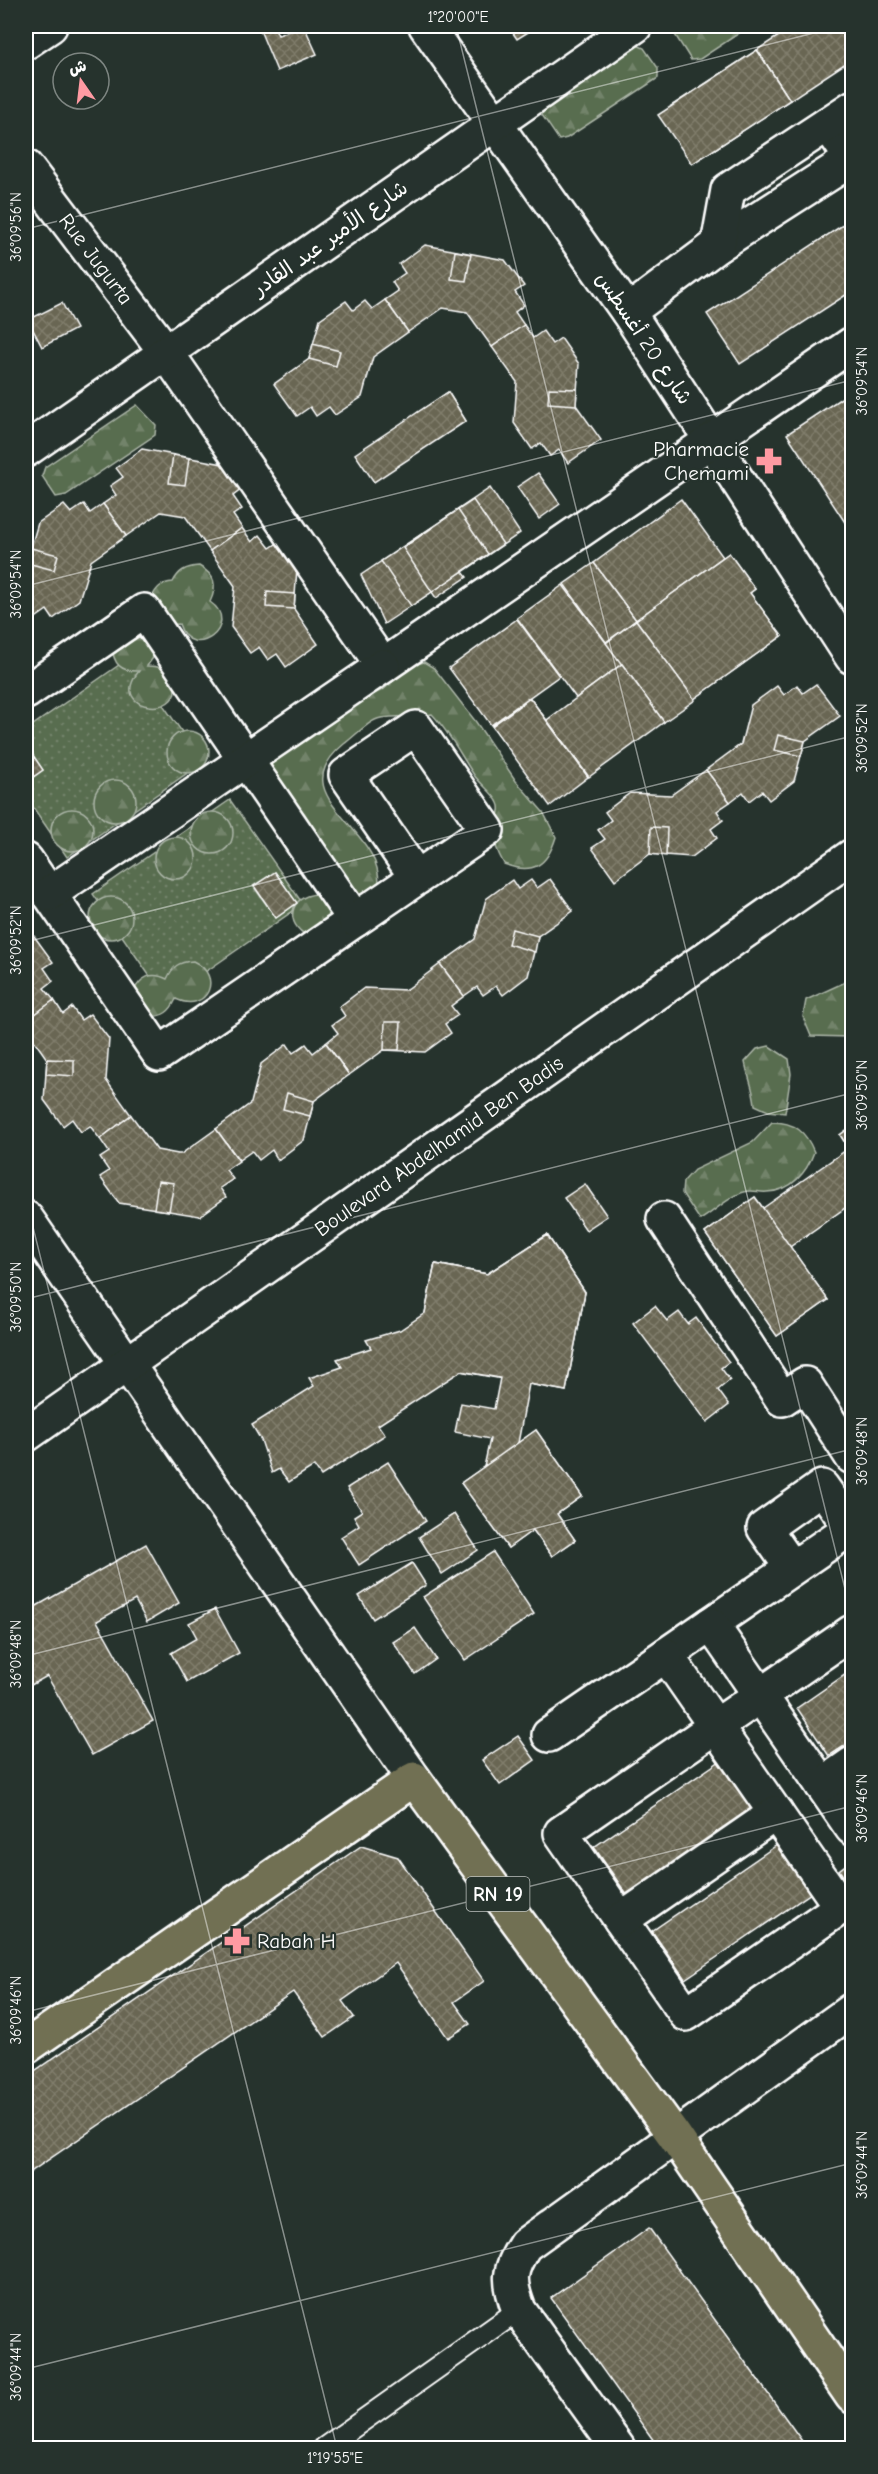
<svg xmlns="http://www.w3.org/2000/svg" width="878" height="2474" font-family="'Comic Neue','Playpen Sans Arabic',sans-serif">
  <defs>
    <pattern id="grass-dots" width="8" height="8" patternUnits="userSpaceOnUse" patternTransform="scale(1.5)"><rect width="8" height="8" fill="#596d50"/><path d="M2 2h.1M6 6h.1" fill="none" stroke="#72836a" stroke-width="1.8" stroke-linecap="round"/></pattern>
    <pattern id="forest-firs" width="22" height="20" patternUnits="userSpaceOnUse" patternTransform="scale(1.5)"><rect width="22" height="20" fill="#596d50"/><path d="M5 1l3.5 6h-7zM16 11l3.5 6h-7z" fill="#72836a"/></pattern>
    <pattern id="building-cross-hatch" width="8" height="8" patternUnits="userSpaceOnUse" patternTransform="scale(1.5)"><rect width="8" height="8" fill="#696652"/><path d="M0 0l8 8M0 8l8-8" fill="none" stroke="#807d6c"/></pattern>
  </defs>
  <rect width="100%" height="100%" fill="#26332d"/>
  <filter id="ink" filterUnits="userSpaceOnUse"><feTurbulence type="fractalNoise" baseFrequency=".0167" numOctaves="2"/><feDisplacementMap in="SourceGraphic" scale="12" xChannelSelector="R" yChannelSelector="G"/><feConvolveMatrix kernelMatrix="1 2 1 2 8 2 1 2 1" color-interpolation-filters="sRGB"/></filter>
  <g filter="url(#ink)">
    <g fill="url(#grass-dots)" stroke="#acb6a8" stroke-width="1.5" fill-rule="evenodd">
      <polygon points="119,665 136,666 203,762 67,857 26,797 26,782 43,770 26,745 26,730"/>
      <path d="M230,800L303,904L175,993L158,988L93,894ZM275,872L297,903L276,918L253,886Z"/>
    </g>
    <g fill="url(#forest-firs)" stroke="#acb6a8" stroke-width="1.5">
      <polygon points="674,26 750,26 700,59 691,60 672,30"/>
      <polygon points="637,45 644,48 658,68 658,78 567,138 559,140 542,115 545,106"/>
      <polygon points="137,405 156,425 155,435 66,495 56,497 42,476 45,467"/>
      <path d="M199,566C215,575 218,585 210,602C243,624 192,665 179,624L167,625L151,599C156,588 161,583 173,582C179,571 185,567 199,566Z"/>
      <path d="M137,630L155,655L147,666C158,666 166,668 171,677C194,719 104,715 139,671C121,672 113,664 112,646Z"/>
      <path d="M424,662L434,668L476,722L516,781L543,812L556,837C547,866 533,875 504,864C499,855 492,840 494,829C495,821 502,811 498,803C494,793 480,784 474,775C460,754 450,733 432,714C415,718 398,715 381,718C369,720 354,737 344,744C277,799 390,828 378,891L363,897L343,887L266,775L275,758L346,708L384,689L410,666Z"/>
      <circle cx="188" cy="752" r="21"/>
      <circle cx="115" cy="801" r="21"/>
      <circle cx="72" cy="830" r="21"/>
      <circle cx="212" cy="833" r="21"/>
      <circle cx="175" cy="858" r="21"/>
      <path d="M317,894L327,899L334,919L308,936C284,924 289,896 317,894Z"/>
      <circle cx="111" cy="918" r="21"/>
      <path d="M193,961C225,976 207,1014 176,999C170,1012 164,1016 150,1017L133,992C141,977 151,971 167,979C173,966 178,962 193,961Z"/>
      <polygon points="852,979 852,1046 849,1037 811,1036 803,1017 806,1000"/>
      <path d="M769,1046L789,1059L791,1074L785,1113L768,1111L755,1105C754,1090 748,1077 745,1062L757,1049Z"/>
      <path d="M772,1122C795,1122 806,1132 814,1152C807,1172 792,1191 767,1192C759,1193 753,1189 744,1192C729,1196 714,1212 700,1220L682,1193L683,1182L694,1170L753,1142Z"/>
    </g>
    <g fill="url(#building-cross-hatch)" stroke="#fff" stroke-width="1.5">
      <polygon points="274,26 278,35 304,26 317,54 277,71 260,30"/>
      <polygon points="508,26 538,26 517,39"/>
      <polygon points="794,26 852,26 852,59 790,100 757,50"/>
      <polygon points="757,50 790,100 703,157 671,106"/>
      <polygon points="757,50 790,100 692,164 658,115"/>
      <polygon points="852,219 852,291 740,364 707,314"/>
      <polygon points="425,245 505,260 524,286 515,292 524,305 515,312 524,325 492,347 467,312 443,308 408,332 385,300 398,291 392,282 405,273 399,264"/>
      <polygon points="455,251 471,254 466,281 451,279"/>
      <polygon points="385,300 408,332 373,357 362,397 335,415 329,407 316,416 310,407 297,416 274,384 309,359 320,319 346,301 353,310 365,301 372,309"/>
      <polygon points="62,303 76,329 42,347 28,320"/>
      <polygon points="524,325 533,338 543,331 552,344 561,338 579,364 576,405 601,440 568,463 559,450 550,456 541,443 532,449 514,423 517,382 492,347"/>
      <polygon points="313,344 340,351 336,366 309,359"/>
      <polygon points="549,388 577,389 576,405 548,403"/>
      <polygon points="852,391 852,533 787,434"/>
      <polygon points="448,392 466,421 436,440 417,413"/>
      <polygon points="448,392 466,421 374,482 355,454"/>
      <polygon points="142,449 223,464 242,489 233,496 242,509 233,515 242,528 210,551 185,516 161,512 126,536 103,504 116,495 110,486 123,477 116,468"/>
      <polygon points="173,455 189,458 185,485 169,483"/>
      <polygon points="538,473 560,504 539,519 517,487"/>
      <polygon points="490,488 520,533 463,572 467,577 436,598 432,592 384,624 361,575"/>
      <polygon points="681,499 723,557 636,620 594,563"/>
      <polygon points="473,500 503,544 411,606 381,561"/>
      <polygon points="84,504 90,513 103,504 126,536 91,561 79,600 53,619 47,610 34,619 28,611 26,612 26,564 38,523 64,505 71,513"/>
      <polygon points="458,510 488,554 432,592 403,548"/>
      <polygon points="242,528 252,542 260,535 270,548 279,542 297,568 294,609 318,644 286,667 277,654 268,660 259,647 250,653 231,627 235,586 210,551"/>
      <polygon points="31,548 58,555 54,570 27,563"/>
      <polygon points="729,553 755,589 750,593 782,636 694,699 644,631 671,612 663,601"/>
      <polygon points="729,553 755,589 750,593 782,636 694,699 636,620"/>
      <polygon points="594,563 636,620 606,642 564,584"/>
      <polygon points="563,585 622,664 576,698 517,618"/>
      <polygon points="267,592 295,594 294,609 266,607"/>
      <polygon points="517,619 559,676 491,725 449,668"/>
      <polygon points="636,620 695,700 664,722 606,643"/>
      <polygon points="622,664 641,690 598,722 579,696"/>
      <polygon points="622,664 664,722 589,777 547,720"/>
      <polygon points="816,684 840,716 805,741 794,781 769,800 762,791 749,801 743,792 730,802 706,770 741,744 751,705 777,686 784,695 797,685 803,693"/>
      <polygon points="530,698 546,719 508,747 492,726"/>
      <polygon points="530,698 588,777 550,806 492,726"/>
      <polygon points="778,735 805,741 801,756 774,750"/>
      <polygon points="26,745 43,770 26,782"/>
      <polygon points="706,770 730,802 717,811 723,820 711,829 717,838 692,857 650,854 615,880 592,848 605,839 598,830 611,820 605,812 630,793 671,795"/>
      <polygon points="651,827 667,828 666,856 650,854"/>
      <polygon points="275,872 297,903 276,918 254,886"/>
      <polygon points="550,879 573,911 538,936 528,976 503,995 496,986 483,995 477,987 464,996 440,964 475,939 486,899 512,880 518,889 531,880 537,888"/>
      <polygon points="512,929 538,936 535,952 508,944"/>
      <polygon points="26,934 34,936 53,962 44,968 53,981 44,988 54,1000 26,1021"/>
      <polygon points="440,964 464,996 451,1006 458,1015 445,1024 451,1033 425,1052 384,1050 349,1075 326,1043 338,1033 332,1025 345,1016 339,1007 364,988 406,990"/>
      <polygon points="54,1000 63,1014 72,1007 81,1020 90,1014 109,1039 106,1080 131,1115 100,1139 90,1126 81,1132 72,1119 63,1126 44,1100 47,1059 26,1029 26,1021"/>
      <polygon points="385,1022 401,1022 399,1050 384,1050"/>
      <polygon points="326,1043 349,1075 314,1101 304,1140 278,1160 272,1150 259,1160 252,1151 239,1160 216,1129 251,1103 261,1064 287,1044 293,1053 306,1044 313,1053"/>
      <polygon points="47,1059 74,1060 74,1076 46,1074"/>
      <polygon points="287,1093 314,1101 310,1116 283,1109"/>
      <polygon points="131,1115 157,1150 178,1154 181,1154 216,1129 239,1161 226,1170 233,1179 220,1188 226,1197 200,1216 119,1203 100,1177 109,1171 100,1158 109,1152 100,1139"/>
      <polygon points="852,1126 852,1154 840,1135"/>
      <polygon points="852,1126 852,1203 790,1247 828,1300 777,1336 705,1233 755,1197 763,1208 849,1148 840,1135"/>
      <polygon points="158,1181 174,1183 169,1211 154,1209"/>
      <polygon points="585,1184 607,1216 586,1230 564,1198"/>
      <polygon points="755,1197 828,1300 777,1336 705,1233"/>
      <polygon points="547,1235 585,1292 575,1343 425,1313 435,1264 487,1274"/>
      <polygon points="547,1235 585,1292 566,1391 416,1363 435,1264 487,1274"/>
      <polygon points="547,1235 585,1292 566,1391 529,1384 518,1443 536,1430 582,1496 557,1514 575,1540 552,1556 533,1530 508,1548 461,1483 484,1467 490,1439 455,1432 461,1403 494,1409 500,1378 461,1371 378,1425 385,1435 321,1476 314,1466 289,1482 279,1469 272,1473 261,1440 252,1425 314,1386 309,1378 342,1367 337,1359 371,1348 366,1340 400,1330 425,1313 435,1264 487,1274"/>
      <polygon points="655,1306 667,1321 679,1312 688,1324 696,1318 729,1362 721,1368 730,1380 718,1390 729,1405 707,1422 633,1323"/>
      <polygon points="536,1430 582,1496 557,1514 575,1540 552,1556 533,1530 508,1548 461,1483"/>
      <polygon points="388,1462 426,1521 359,1565 341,1537 359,1525 354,1516 362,1511 347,1488"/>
      <polygon points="454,1514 478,1550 442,1574 419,1537"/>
      <polygon points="146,1544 179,1603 147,1622 135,1600 97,1621 153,1721 92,1755 47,1676 26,1688 26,1612"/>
      <polygon points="493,1552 534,1614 465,1660 423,1597"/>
      <polygon points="412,1563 426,1585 373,1619 359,1596"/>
      <polygon points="215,1609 239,1653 187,1682 171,1653 197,1638 189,1623"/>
      <polygon points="415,1628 436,1659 415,1674 393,1642"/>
      <polygon points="852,1670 852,1741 829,1756 797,1708"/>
      <polygon points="518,1736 535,1760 500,1785 482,1760"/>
      <polygon points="720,1761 753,1809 627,1895 594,1847"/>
      <polygon points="777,1845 811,1893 685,1979 652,1931"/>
      <polygon points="361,1846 398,1857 484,1981 454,2002 470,2024 448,2038 396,1963 342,2001 354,2017 325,2037 293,1992 26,2175 26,2077"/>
      <polygon points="852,1860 852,1889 839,1870"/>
      <polygon points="649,2228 807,2448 659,2448 551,2298"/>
    </g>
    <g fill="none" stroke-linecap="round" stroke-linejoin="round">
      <g stroke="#fff" stroke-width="24">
        <polyline id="service" points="324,2448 519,2310"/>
      </g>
      <g stroke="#fff" stroke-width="38">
        <g id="minor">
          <polyline points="426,26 628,312 852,657"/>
          <polyline points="26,42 50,26"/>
          <polyline points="26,167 166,352 383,666 852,344"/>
          <polyline points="718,245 852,159 828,124"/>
          <polyline points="628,312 718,245 728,190 852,108"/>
          <polyline points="26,692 144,611 355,920 159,1054 26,860"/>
          <polyline points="49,894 383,666"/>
          <polyline points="355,920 487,830 416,728 346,775 417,878"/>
          <polyline points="664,1219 782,1399 805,1384 852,1457"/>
          <polyline points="711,1624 851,1528 822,1487 764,1528 792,1568"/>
          <path d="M852,1632C755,1699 658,1766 561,1833L686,2014L841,1907C783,1823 724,1739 666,1655L711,1624L852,1828"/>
          <polyline points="549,1735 666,1655"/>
          <polyline points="822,1785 852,1764"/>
          <polyline points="621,1920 776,1813"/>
          <path d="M618,2448L519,2310C508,2281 508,2271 525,2245L852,2010"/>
        </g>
      </g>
      <g stroke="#fff" stroke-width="38">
        <g id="tertiary">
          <polyline points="26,450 635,26"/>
          <polyline points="26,1218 127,1364"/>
        </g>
      </g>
      <g stroke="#fff" stroke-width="38">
        <g id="secondary">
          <polyline points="127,1364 414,1779"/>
          <polyline points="26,1435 852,856"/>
        </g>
      </g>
      <g stroke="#fff" stroke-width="38">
        <polyline id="primary" points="26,2047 414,1779 674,2135 852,2396"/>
      </g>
      <use href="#service" stroke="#26332d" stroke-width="20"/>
      <use href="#minor" stroke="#26332d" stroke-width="33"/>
      <use href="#tertiary" stroke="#26332d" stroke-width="33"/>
      <use href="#secondary" stroke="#26332d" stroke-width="33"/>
      <use href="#primary" stroke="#716f52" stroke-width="33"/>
    </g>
  </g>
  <path fill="none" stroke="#fff" stroke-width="1.5" stroke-opacity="0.45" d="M456,26L852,1617M26,229L842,26M26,586L852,380M26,942L852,736M26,1199L337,2448M26,1299L852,1093M26,1656L852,1449M26,2012L852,1806M26,2369L852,2163"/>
  <defs>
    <g id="pharmacy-bare" transform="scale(2.07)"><path d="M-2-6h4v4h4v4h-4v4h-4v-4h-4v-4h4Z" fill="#ff9aa2" stroke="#26332d" stroke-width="2.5" paint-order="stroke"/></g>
  </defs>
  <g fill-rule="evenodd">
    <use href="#pharmacy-bare" x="769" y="461"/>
    <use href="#pharmacy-bare" x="237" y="1941"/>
  </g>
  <g text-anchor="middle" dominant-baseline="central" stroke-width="4.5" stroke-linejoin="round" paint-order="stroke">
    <rect fill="#26332d" stroke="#bec2c0" stroke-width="1.5" x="466.5" y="1877" width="63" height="34" rx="4.5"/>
    <g font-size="20" font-weight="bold" fill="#fff">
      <text x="498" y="1894">RN 19</text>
    </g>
    <g font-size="21" fill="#fff" stroke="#26332d">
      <text transform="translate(330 238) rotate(-35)">شارع الأمير عبد القادر</text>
      <text transform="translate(96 259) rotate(53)">Rue Jugurta</text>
      <text transform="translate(644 338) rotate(56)">شارع 20 أغسطس</text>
      <text transform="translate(439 1146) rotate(-35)">Boulevard Abdelhamid Ben Badis</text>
    </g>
    <g font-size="21" fill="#fff" stroke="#26332d" text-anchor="end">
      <text x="749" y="449">Pharmacie<tspan x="749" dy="24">Chemami</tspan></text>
      <text x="257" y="1941" text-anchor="start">Rabah H</text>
    </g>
  </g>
  <rect width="878" height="2474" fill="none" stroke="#26332d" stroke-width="66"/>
  <g transform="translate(81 81) rotate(346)"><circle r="28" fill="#26332d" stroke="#7d8581" stroke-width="1.5"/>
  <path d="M0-4.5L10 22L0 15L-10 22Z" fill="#ff9aa2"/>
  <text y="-9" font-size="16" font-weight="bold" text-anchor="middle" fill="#ffffff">ش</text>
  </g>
  <rect x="33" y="33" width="812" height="2408" fill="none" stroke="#fff" stroke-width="2"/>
  <g font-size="15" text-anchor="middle" fill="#fff">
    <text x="458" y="22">1°20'00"E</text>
    <text transform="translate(16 227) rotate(-90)" y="5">36°09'56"N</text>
    <text transform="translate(862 381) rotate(-90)" y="5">36°09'54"N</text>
    <text transform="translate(16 584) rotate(-90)" y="5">36°09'54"N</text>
    <text transform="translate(862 738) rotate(-90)" y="5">36°09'52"N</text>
    <text transform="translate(16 940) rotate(-90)" y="5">36°09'52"N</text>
    <text transform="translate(862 1095) rotate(-90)" y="5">36°09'50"N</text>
    <text transform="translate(16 1297) rotate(-90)" y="5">36°09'50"N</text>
    <text transform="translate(862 1451) rotate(-90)" y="5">36°09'48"N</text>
    <text transform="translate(16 1654) rotate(-90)" y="5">36°09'48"N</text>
    <text transform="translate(862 1808) rotate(-90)" y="5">36°09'46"N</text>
    <text transform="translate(16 2010) rotate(-90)" y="5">36°09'46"N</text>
    <text transform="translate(862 2165) rotate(-90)" y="5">36°09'44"N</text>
    <text transform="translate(16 2367) rotate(-90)" y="5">36°09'44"N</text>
    <text x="335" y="2463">1°19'55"E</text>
  </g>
</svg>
